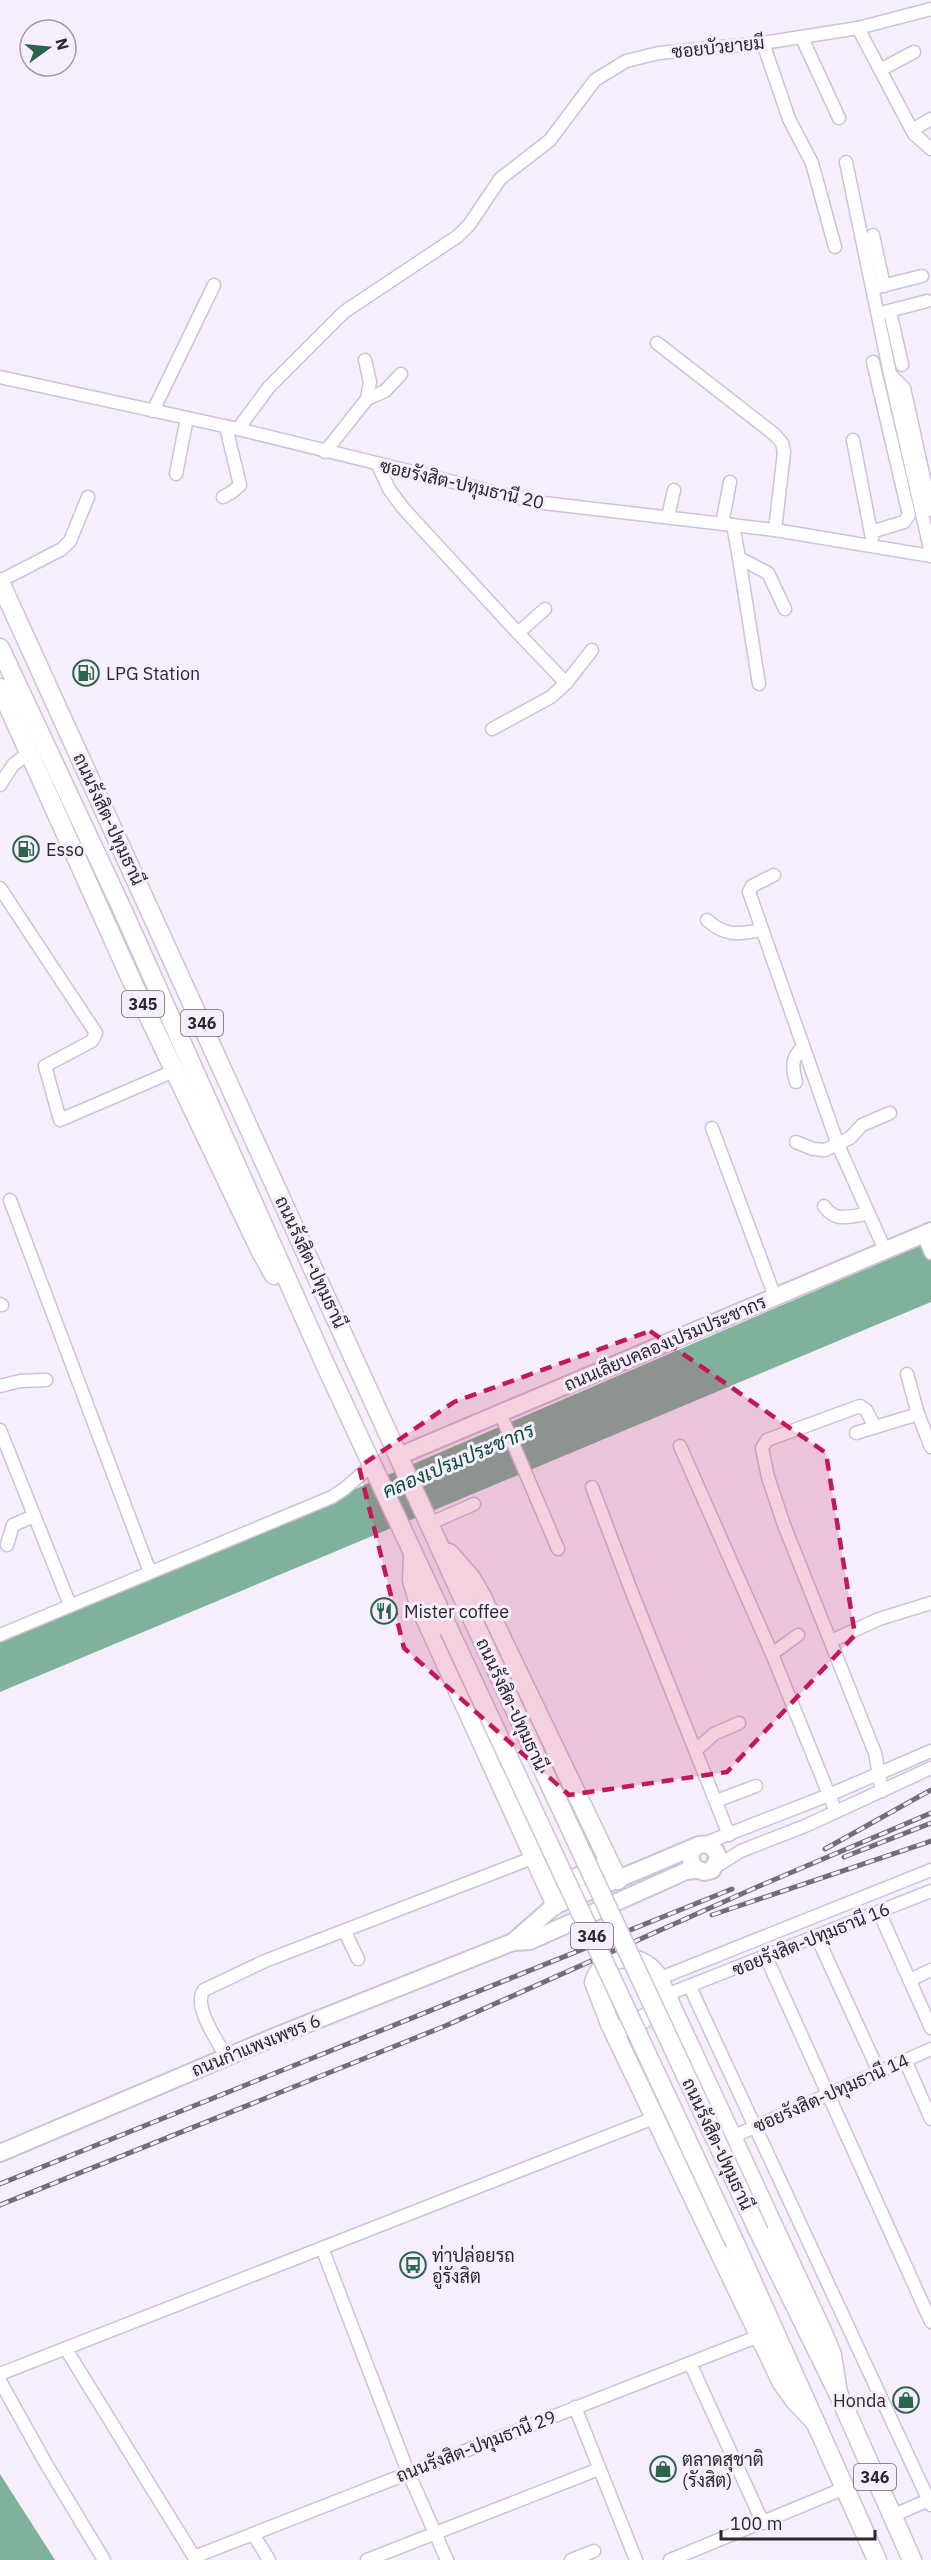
<svg xmlns="http://www.w3.org/2000/svg" width="931" height="2560" font-family="'IBM Plex Sans',Sarabun,sans-serif">
  <rect width="100%" height="100%" fill="#f6eefc"/>
  <g fill="#80b29b">
    <polygon points="931,1241 931,1302 0,1692 0,1642"/>
    <polygon points="0,2474 55,2560 0,2560"/>
  </g>
  <g fill="none" stroke-linecap="round" stroke-linejoin="round">
    <g stroke="#cfc1d8" stroke-width="15">
      <g id="street">
        <polyline points="858,28 914,134 931,149"/>
        <polyline points="802,38 839,118"/>
        <polyline points="763,43 789,119 812,163 835,247"/>
        <polyline points="880,70 914,52"/>
        <polyline points="912,130 931,119"/>
        <polyline points="846,162 890,374 931,553"/>
        <polyline points="873,235 884,286"/>
        <polyline points="878,287 922,276"/>
        <polyline points="890,311 902,365"/>
        <polyline points="885,312 927,301"/>
        <polyline points="657,343 774,434 782,443 784,452 775,530"/>
        <polyline points="891,375 904,388 931,510"/>
        <polyline points="0,377 238,429 535,502 775,530 931,556"/>
        <polyline points="367,399 385,391 401,374"/>
        <polyline points="153,411 214,285"/>
        <polyline points="238,429 269,387 344,312 458,236 469,225 500,179 550,140 595,80 626,61 659,53 763,43 858,28 931,9"/>
        <polyline points="853,440 872,538"/>
        <polyline points="325,452 367,399 370,382 365,360"/>
        <polyline points="378,465 389,489 403,508 518,633 566,683 592,650"/>
        <polyline points="176,474 187,418"/>
        <polyline points="223,497 232,492 240,485 226,427"/>
        <polyline points="668,517 674,490"/>
        <polyline points="722,524 730,482"/>
        <polyline points="733,525 739,558 768,573 785,609"/>
        <polyline points="871,532 904,522 909,515 873,362"/>
        <polyline points="739,558 759,684"/>
        <polyline points="0,581 62,549 70,541 88,497"/>
        <polyline points="518,633 545,609"/>
        <polyline points="492,729 551,697 566,683"/>
        <polyline points="0,785 13,765 30,752"/>
        <polyline points="774,875 752,886 749,892 838,1145 885,1250"/>
        <polyline points="0,888 96,1033 92,1041 45,1066 60,1120 174,1071"/>
        <path d="M707,920C726,937 738,934 762,930"/>
        <path d="M796,1082C792,1067 791,1058 803,1047"/>
        <polyline points="712,1128 775,1297"/>
        <polyline points="796,1142 813,1149 825,1150 850,1138 862,1125 890,1113"/>
        <polyline points="10,1200 150,1572"/>
        <path d="M824,1206C835,1223 849,1216 867,1214"/>
        <polyline points="923,1234 931,1253"/>
        <polyline points="0,1304 2,1305"/>
        <polyline points="907,1374 918,1414 931,1447"/>
        <polyline points="0,1386 20,1381 46,1380"/>
        <polyline points="500,1413 558,1549"/>
        <polyline points="875,1427 866,1410 860,1406 767,1440 762,1448 768,1477 784,1525 875,1753 882,1791"/>
        <polyline points="0,1430 70,1605"/>
        <polyline points="856,1433 918,1414"/>
        <polyline points="680,1446 772,1654 836,1812"/>
        <polyline points="592,1487 631,1590 729,1835"/>
        <polyline points="429,1524 474,1504"/>
        <polyline points="7,1545 13,1525 34,1516"/>
        <polyline points="0,1635 332,1497 344,1489 372,1465"/>
        <polyline points="831,1641 879,1619 931,1603"/>
        <polyline points="772,1654 798,1635"/>
        <polyline points="696,1750 714,1734 739,1723"/>
        <polyline points="716,1801 756,1786"/>
        <polyline points="703,1844 829,1795 931,1751"/>
        <polyline points="712,1869 741,1851 805,1826 931,1768"/>
        <polyline points="879,1912 931,2028"/>
        <polyline points="345,1932 358,1959"/>
        <polyline points="817,1937 879,2072"/>
        <polyline points="766,1957 931,2322"/>
        <polyline points="658,1979 931,1870"/>
        <polyline points="910,1980 931,1970"/>
        <polyline points="690,1987 931,2505"/>
        <polyline points="666,1995 931,1891"/>
        <path d="M226,2057C218,2041 192,2006 204,1990L265,1961L535,1857"/>
        <polyline points="905,2060 931,2119"/>
        <polyline points="732,2137 931,2049"/>
        <polyline points="322,2248 408,2472 447,2560"/>
        <polyline points="66,2349 196,2560"/>
        <polyline points="690,2363 763,2523"/>
        <polyline points="0,2374 654,2118"/>
        <polyline points="0,2381 45,2462 104,2560"/>
        <polyline points="575,2407 636,2560"/>
        <polyline points="892,2516 931,2499"/>
        <polyline points="253,2534 269,2560"/>
        <polyline points="194,2557 759,2336"/>
        <polyline points="367,2560 599,2469"/>
        <polyline points="571,2560 594,2551"/>
        <polyline points="670,2560 845,2488"/>
      </g>
    </g>
    <g stroke="#cfc1d8" stroke-width="20">
      <g id="secondary">
        <polyline points="399,1456 931,1231"/>
        <polyline points="513,1942 530,1941 686,1871 696,1870"/>
        <path d="M0,2153L279,2035L513,1942L554,1906L699,1845C709,1843 716,1848 718,1858L712,1870L704,1872L693,1867L690,1855L695,1847"/>
      </g>
    </g>
    <g stroke="#cfc1d8" stroke-width="21">
      <g id="primary">
        <polyline points="0,582 473,1620"/>
        <polyline points="0,648 123,911 325,1364 449,1630"/>
        <polyline points="0,688 136,990 260,1250 274,1275"/>
        <polyline points="449,1553 471,1578 481,1595 618,1880"/>
        <polyline points="413,1557 412,1580 420,1607 553,1899 554,1906"/>
        <polyline points="552,1888 604,1866"/>
        <polyline points="618,2030 670,2007"/>
        <polyline points="759,2232 838,2393 912,2560"/>
        <polyline points="735,2243 877,2560"/>
        <path d="M816,2423L795,2401L782,2383L610,2024L594,1982C603,1954 639,1950 657,1975L823,2333L832,2355L838,2393"/>
      </g>
    </g>
    <use href="#street" stroke="#fff" stroke-width="12"/>
    <use href="#secondary" stroke="#fff" stroke-width="16"/>
    <use href="#primary" stroke="#fff" stroke-width="18"/>
    <g stroke="#746d78" stroke-width="5">
      <g id="rail">
        <polyline points="825,1849 931,1790"/>
        <polyline points="844,1857 931,1823"/>
        <polyline points="712,1915 931,1841"/>
        <polyline points="0,2184 732,1889"/>
        <polyline points="0,2205 445,2026 757,1887 931,1813"/>
      </g>
    </g>
    <use href="#rail" stroke="#f6eefc" stroke-width="3" stroke-dasharray="9" stroke-linecap="butt"/>
    <g stroke="#cfc1d8" stroke-width="21" stroke-linecap="butt">
      <g id="primary-bridge">
        <polyline points="473,1620 759,2232"/>
        <polyline points="449,1630 735,2243"/>
      </g>
    </g>
    <use href="#primary-bridge" stroke="#fff" stroke-width="18"/>
  </g>
  <path fill="#c2185b" fill-opacity="0.2" stroke="#c2185b" stroke-width="4.5" stroke-dasharray="12 8" stroke-linejoin="round" d="M650,1331L826,1453L855,1635L727,1772L569,1795L404,1648L359,1467L454,1402Z"/>
  <defs>
    <g id="fuel-ring" transform="scale(1.35)"><circle r="9.5" fill="#f6eefc" stroke="#2b644c" stroke-width="1.5"/><path d="M-5.5-6h7V0h2V4h1.3V-2.5L3-4.5l.8-.8L6-3V5H2.5V1h-1V6h-7ZM-4.2-4.7v3.2H.2V-4.7Z" fill="#2b644c"/></g>
    <g id="restaurant-ring" transform="scale(1.35)"><circle r="9.5" fill="#f6eefc" stroke="#2b644c" stroke-width="1.5"/><path d="M-5-6h1v4h1v-4h1v4h1v-4h1v5L-1.5 .5V6h-2V.5L-5-1ZM5-6V6H3V1.5H1.5Q1.5-4 5-6Z" fill="#2b644c"/></g>
    <g id="bus-ring" transform="scale(1.35)"><circle r="9.5" fill="#f6eefc" stroke="#2b644c" stroke-width="1.5"/><path d="M-5-6H5V4H4V6H2V4H-2V6H-4V4H-5ZM-3.5-4V0h7V-4ZM-3.5 1.2v1.5H-2V1.2ZM2 1.2v1.5H3.5V1.2Z" fill="#2b644c"/></g>
    <g id="shop-ring" transform="scale(1.35)"><circle r="9.5" fill="#f6eefc" stroke="#2b644c" stroke-width="1.5"/><path d="M-5-2.5h2.3a2.7 3.5 0 0 1 5.4 0H5L5.5 6h-11ZM-1.5-2.5h3a1.5 2.3 0 0 0-3 0Z" fill="#2b644c"/></g>
  </defs>
  <g fill-rule="evenodd">
    <use href="#fuel-ring" x="86" y="673"/>
    <use href="#fuel-ring" x="26" y="849"/>
    <use href="#restaurant-ring" x="384" y="1611"/>
    <use href="#bus-ring" x="413" y="2265"/>
    <use href="#shop-ring" x="906" y="2400"/>
    <use href="#shop-ring" x="663" y="2469"/>
  </g>
  <g text-anchor="middle" dominant-baseline="central" stroke-width="6" stroke-linejoin="round" paint-order="stroke">
    <g fill="#f6eefc" stroke="#69626c" stroke-width="1.5">
      <rect x="122" y="991" width="42" height="26" rx="4.5"/>
      <rect x="181" y="1010" width="42" height="26" rx="4.5"/>
      <rect x="571" y="1923" width="42" height="26" rx="4.5"/>
      <rect x="854" y="2464" width="42" height="26" rx="4.5"/>
    </g>
    <g font-size="16" font-weight="bold" fill="#2c262f">
      <text x="143" y="1004">345</text>
      <text x="202" y="1023">346</text>
      <text x="592" y="1936">346</text>
      <text x="875" y="2477">346</text>
    </g>
    <g font-size="18" fill="#2c262f" stroke="#f6eefc">
      <text transform="translate(718 47) rotate(-6)">ซอยบัวยายมี</text>
      <text transform="translate(462 484) rotate(13)">ซอยรังสิต-ปทุมธานี 20</text>
      <text transform="translate(109 819) rotate(65)">ถนนรังสิต-ปทุมธานี</text>
      <text transform="translate(311 1262) rotate(65)">ถนนรังสิต-ปทุมธานี</text>
      <text transform="translate(665 1343) rotate(-23)">ถนนเลียบคลองเปรมประชากร</text>
      <text transform="translate(512 1704) rotate(65)">ถนนรังสิต-ปทุมธานี</text>
      <text transform="translate(811 1939) rotate(-22)">ซอยรังสิต-ปทุมธานี 16</text>
      <text transform="translate(256 2045) rotate(-22)">ถนนกำแพงเพชร 6</text>
      <text transform="translate(831 2093) rotate(-24)">ซอยรังสิต-ปทุมธานี 14</text>
      <text transform="translate(718 2144) rotate(65)">ถนนรังสิต-ปทุมธานี</text>
      <text transform="translate(476 2446) rotate(-21)">ถนนรังสิต-ปทุมธานี 29</text>
    </g>
    <g font-size="18" fill="#2c262f" stroke="#f6eefc" text-anchor="start">
      <text x="106" y="673">LPG Station</text>
      <text x="46" y="849">Esso</text>
      <text x="404" y="1611">Mister coffee</text>
      <text x="432" y="2255">ท่าปล่อยรถ<tspan x="432" dy="21">อู่รังสิต</tspan></text>
      <text x="886" y="2400" text-anchor="end">Honda</text>
      <text x="682" y="2459">ตลาดสุชาติ<tspan x="682" dy="21">(รังสิต)</tspan></text>
    </g>
    <g font-size="20" font-style="italic" fill="#0b4d36" stroke="#f6eefc">
      <text transform="translate(458 1460) rotate(-23)">คลองเปรมประชากร</text>
    </g>
  </g>
  <g transform="translate(48 48) rotate(75)"><circle r="28" fill="#f6eefc" stroke="#a59eaa" stroke-width="1.5"/>
  <path d="M0-4.5L10 22L0 15L-10 22Z" fill="#2b644c"/>
  <text y="-9" font-size="16" font-weight="bold" text-anchor="middle" fill="#2c262f">N</text>
  </g>
  <path d="M721 2530v9h154v-9" fill="none" stroke="#2c262f" stroke-width="3"/>
  <text x="730" y="2530" font-size="18" fill="#2c262f" stroke="#f6eefc" stroke-width="4.5" paint-order="stroke">100 m</text>
</svg>
